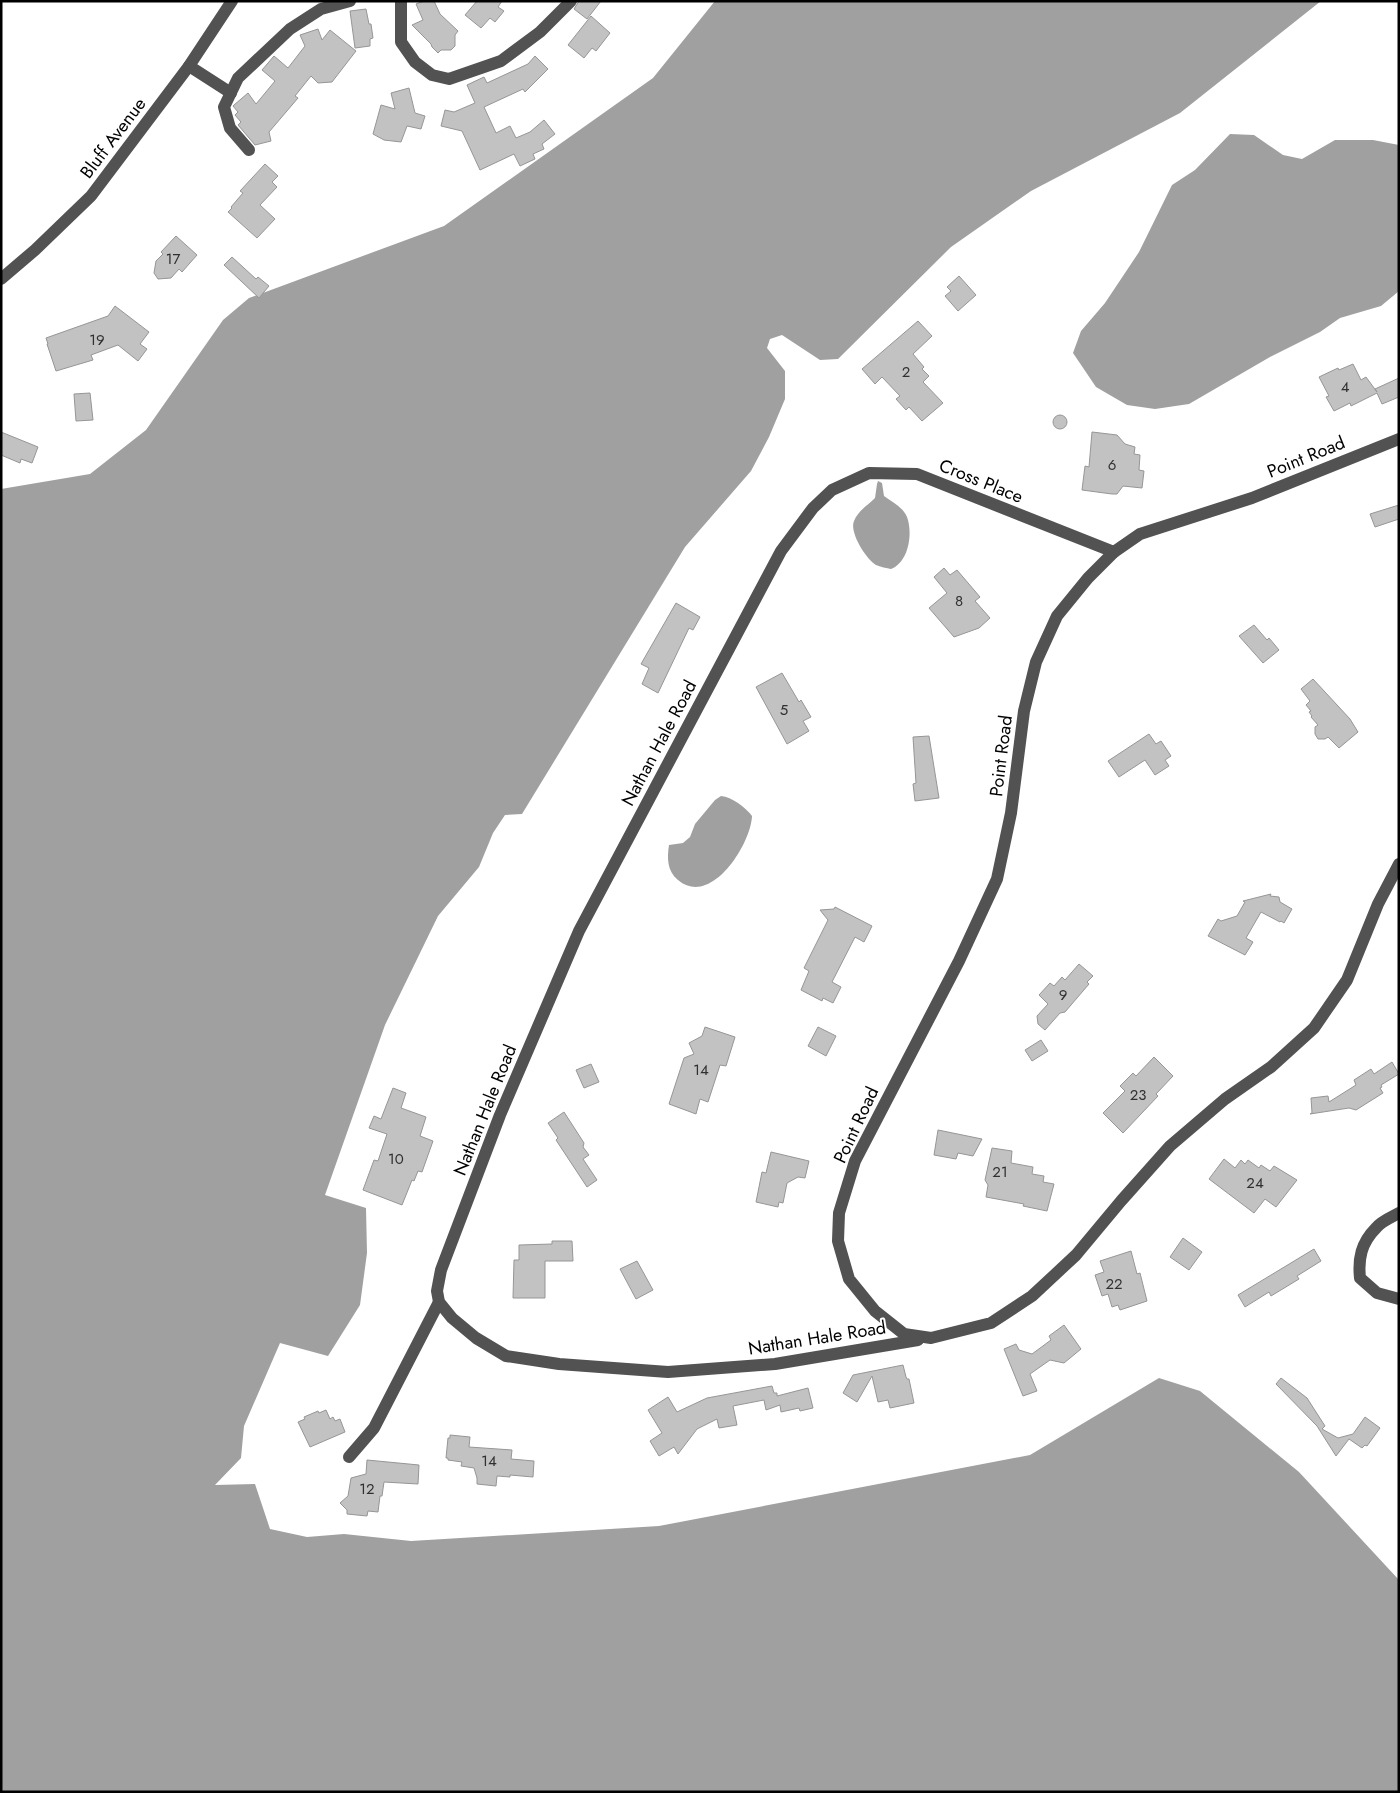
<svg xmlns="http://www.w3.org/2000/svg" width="1400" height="1793" font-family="Jost,sans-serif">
  <rect width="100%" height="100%" fill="#fff"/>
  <g fill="#a0a0a0">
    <polygon points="715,1 1321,1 1180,113 1031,191 951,247 838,359 820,360 782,335 770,339 767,348 785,371 785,399 769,437 751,471 685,547 522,814 505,815 493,833 479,867 438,916 385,1025 325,1195 366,1208 367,1253 360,1305 328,1356 280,1343 244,1426 241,1458 215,1485 255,1484 270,1529 307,1537 344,1534 411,1541 659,1526 1030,1455 1159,1378 1200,1391 1299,1472 1399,1580 1399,1792 1,1792 1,489 90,474 146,430 223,320 249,298 444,226 653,78"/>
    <polygon points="1230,134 1254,135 1283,155 1302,159 1335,140 1373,140 1399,145 1399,291 1381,306 1340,318 1320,332 1270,357 1189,404 1155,409 1127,405 1096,387 1073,353 1081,331 1105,303 1139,252 1172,185 1195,170"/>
    <path d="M878,481L882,483L884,496C892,502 903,507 907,517C913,533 909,562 891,569C887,568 880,567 876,565C866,559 849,532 854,521C858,511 868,505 875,498L877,484Z"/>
    <path d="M721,796C732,797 745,807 752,816C751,844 711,908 678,880C667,871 667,858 669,845L683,843L690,837L695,824L715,800Z"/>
  </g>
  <g fill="#c2c2c2" stroke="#969696">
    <polygon points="424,1 434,1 440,14 458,31 455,35 455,46 451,50 441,50 438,53 432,47 431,44 412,25 423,20 416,4"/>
    <polygon points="477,1 502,1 498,7 504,11 495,22 490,18 481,28 465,15"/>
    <polygon points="579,1 601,1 587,19 574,9"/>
    <polygon points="366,9 369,24 371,24 373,38 370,39 370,46 355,48 350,11"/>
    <polygon points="591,16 610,33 596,51 592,48 584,58 568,45"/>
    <polygon points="318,29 322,40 330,30 356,51 332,82 318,83 311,76 295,96 298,98 269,132 271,141 255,145 238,125 241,122 235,115 238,112 233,106 234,105 248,93 256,104 275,81 262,70 274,56 288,68 305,46 300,35"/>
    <polygon points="535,56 548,69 525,92 523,89 484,107 496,133 510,126 516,138 530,132 544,120 555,134 542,144 544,149 533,154 535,159 520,166 514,154 480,170 462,131 441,126 445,110 454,112 475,103 467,85 484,77 487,83 528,64"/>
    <polygon points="409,88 415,113 425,116 421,129 407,126 401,142 384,140 373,134 381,105 395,109 391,93"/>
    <polygon points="265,164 278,176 272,182 277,187 260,205 275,219 257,238 228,212 232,208 231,207 243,193 240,191"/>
    <polygon points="176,236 197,255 182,272 179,269 171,278 158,279 154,273 156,261 163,254 161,252"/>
    <polygon points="232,257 256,279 258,277 269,286 259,298 224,265"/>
    <polygon points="959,276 976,295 958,311 945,296 951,291 947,287"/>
    <polygon points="115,306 149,332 140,344 147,349 138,361 118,345 91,355 93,360 56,371 47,344 48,344 46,338 108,316"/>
    <polygon points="918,321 932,336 913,354 924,367 922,369 929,376 923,382 943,403 922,421 909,407 906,410 896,399 900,396 882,377 875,384 862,369"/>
    <polygon points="1353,364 1361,380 1366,377 1377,392 1375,389 1399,378 1399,397 1382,404 1377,393 1351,406 1350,403 1334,411 1326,397 1329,396 1319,377 1338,368 1339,370"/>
    <polygon points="90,393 93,420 76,421 74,394"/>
    <circle cx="1060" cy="422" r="7"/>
    <polygon points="1,432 38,447 32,463 21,459 20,463 1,455"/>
    <polygon points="1092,432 1117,435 1125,444 1135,447 1134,454 1140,455 1139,470 1144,471 1142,488 1123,486 1117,494 1112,494 1082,490 1085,466 1089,467"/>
    <polygon points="1399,505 1399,519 1375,527 1370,514"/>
    <polygon points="944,568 950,575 957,570 980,597 975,601 990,618 979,628 954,637 929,608 947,593 934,577"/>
    <polygon points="676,603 700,617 693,630 689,628 658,693 642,684 649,668 641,664"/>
    <polygon points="1254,625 1267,640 1269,638 1279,650 1263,663 1239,636"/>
    <polygon points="782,673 799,702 801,700 811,717 803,721 809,731 787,744 756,687"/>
    <polygon points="1313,679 1350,719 1358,732 1339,748 1328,737 1325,739 1318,739 1315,734 1315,727 1318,725 1311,717 1312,716 1309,712 1311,711 1306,705 1310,701 1301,689"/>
    <polygon points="1149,734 1156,744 1161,741 1171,756 1165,760 1169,766 1155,775 1145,760 1119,777 1108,761"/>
    <polygon points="929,736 939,798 915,801 913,784 916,783 913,737"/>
    <polygon points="1271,894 1270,896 1279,897 1280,902 1292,909 1284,923 1281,921 1280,922 1261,912 1246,938 1253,942 1245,955 1208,936 1218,919 1221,921 1237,916 1245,902 1243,901"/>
    <polygon points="835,907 872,926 864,942 855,937 832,982 841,987 833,1003 823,998 822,1001 801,990 809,971 804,968 828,920 820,910 834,909"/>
    <polygon points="1079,964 1093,976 1087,982 1089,984 1065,1012 1060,1013 1045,1030 1038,1024 1037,1016 1048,1004 1039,995 1050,983 1054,986 1062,977 1065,980"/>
    <polygon points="705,1027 735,1037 726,1066 720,1065 708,1102 700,1099 696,1114 669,1104 684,1058 694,1054 689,1043 702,1036"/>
    <polygon points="818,1027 836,1036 826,1056 808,1046"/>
    <polygon points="1041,1040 1048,1051 1032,1061 1025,1050"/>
    <polygon points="1154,1057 1173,1076 1156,1094 1158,1096 1123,1133 1103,1113 1125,1091 1120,1086 1133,1073 1136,1076"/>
    <polygon points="1392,1062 1399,1074 1381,1085 1382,1087 1380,1088 1383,1093 1356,1110 1349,1108 1310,1114 1312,1113 1311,1098 1328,1096 1329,1102 1356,1085 1354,1080 1371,1069 1374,1074"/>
    <polygon points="591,1064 599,1082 584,1088 576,1070"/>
    <polygon points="393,1088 406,1093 401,1108 426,1117 420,1136 433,1141 422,1172 418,1171 414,1181 412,1180 402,1205 363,1190 374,1160 378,1161 387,1134 369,1128 374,1116 381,1119"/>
    <polygon points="564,1112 584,1143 583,1147 589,1155 583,1159 597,1180 587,1187 556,1140 558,1138 548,1123"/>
    <polygon points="938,1130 982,1139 973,1156 958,1153 956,1159 934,1155"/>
    <polygon points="992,1148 1012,1151 1011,1163 1033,1167 1032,1174 1044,1176 1043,1182 1054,1184 1047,1211 1023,1206 1024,1204 986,1197 988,1185 985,1180"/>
    <polygon points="771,1152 809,1161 805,1178 798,1177 787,1183 783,1203 779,1202 778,1207 756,1202 762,1172 766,1173"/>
    <polygon points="1224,1159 1235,1168 1241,1160 1245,1164 1248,1160 1259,1168 1261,1165 1270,1171 1274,1166 1297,1180 1276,1207 1265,1199 1254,1213 1209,1179"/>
    <polygon points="1183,1238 1202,1252 1189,1270 1170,1257"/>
    <polygon points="552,1241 572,1241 573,1261 545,1261 545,1298 513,1298 514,1260 519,1260 519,1245 552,1244"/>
    <polygon points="1314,1249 1321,1261 1297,1276 1299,1279 1271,1296 1269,1292 1245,1307 1238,1295"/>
    <polygon points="1131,1251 1137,1274 1140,1273 1147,1301 1120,1310 1118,1305 1112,1307 1108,1294 1102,1296 1095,1275 1104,1272 1100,1261"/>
    <polygon points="637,1261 653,1290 636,1299 620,1269"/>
    <polygon points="1064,1325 1081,1349 1064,1363 1050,1360 1030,1374 1037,1391 1023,1396 1004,1349 1016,1344 1019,1350 1032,1354 1051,1340 1049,1336"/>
    <polygon points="903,1365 906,1377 907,1379 909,1379 914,1403 890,1408 888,1400 878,1402 872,1376 857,1402 843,1393 853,1375"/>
    <polygon points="1281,1378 1307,1398 1325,1426 1322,1429 1338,1438 1353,1434 1365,1417 1380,1428 1367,1446 1365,1445 1362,1448 1349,1439 1336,1456 1317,1426 1276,1384"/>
    <polygon points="772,1386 774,1393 777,1393 777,1396 808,1388 813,1408 800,1411 799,1408 781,1412 780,1405 766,1410 764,1400 733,1406 737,1425 719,1428 717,1419 697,1429 678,1454 674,1447 659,1456 650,1441 662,1433 648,1410 668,1397 677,1412 707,1398"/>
    <polygon points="326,1410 330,1419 333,1417 335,1421 340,1419 345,1432 310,1447 298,1422 305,1419 304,1417 318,1411 319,1413"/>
    <polygon points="450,1435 470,1437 469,1447 512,1450 511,1459 534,1461 533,1477 510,1475 510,1477 497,1476 496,1486 477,1484 477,1478 474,1468 461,1466 462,1462 448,1460 448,1458 446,1458 448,1438 450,1438"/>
    <polygon points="367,1460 419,1465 418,1484 384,1482 382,1496 380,1496 378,1512 368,1511 367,1516 347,1514 347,1510 340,1503 348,1496 351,1478 366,1474"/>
  </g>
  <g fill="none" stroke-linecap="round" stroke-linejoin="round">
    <g stroke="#525252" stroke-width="12">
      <polyline points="401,1 401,42 415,62 432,75 449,79 501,61 540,32 571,1"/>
      <polyline points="189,66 231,93"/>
      <polyline points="249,150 230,128 224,107 238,78 290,29 321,9 350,1"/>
      <polyline points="1,279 35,250 91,196 189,66 232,1"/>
      <polyline points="1399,439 1252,498 1140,534 1114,552 1088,578 1057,616 1036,662 1024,711 1011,813 997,879 959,961 855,1161 839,1213 838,1241 849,1279 875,1311 904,1334 931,1338 991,1323 1032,1296 1076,1255 1121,1201 1170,1146 1225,1099 1271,1067 1314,1028 1347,980 1378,904 1399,864"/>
      <path d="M1399,1213C1392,1217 1381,1221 1376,1228C1361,1243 1358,1259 1360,1278L1377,1293L1399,1299"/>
      <polyline points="918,1340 775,1364 668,1372 559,1364 506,1356 476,1338 452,1318 439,1302 437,1291 441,1270 500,1115 579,931 781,551 813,508 832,490 869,473 917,474 1114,552"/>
      <polyline points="349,1457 374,1428 439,1302"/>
    </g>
  </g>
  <g text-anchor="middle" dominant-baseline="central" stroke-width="4" stroke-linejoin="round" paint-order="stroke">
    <g font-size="15" fill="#303030">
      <text x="173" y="259">17</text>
      <text x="97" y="340">19</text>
      <text x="906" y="372">2</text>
      <text x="1345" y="387">4</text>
      <text x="1112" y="465">6</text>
      <text x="959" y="601">8</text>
      <text x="784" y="710">5</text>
      <text x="1063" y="995">9</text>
      <text x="701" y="1070">14</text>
      <text x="1138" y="1095">23</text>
      <text x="396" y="1159">10</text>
      <text x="1000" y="1172">21</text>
      <text x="1255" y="1183">24</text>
      <text x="1114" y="1284">22</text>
      <text x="489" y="1461">14</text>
      <text x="367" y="1489">12</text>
    </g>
    <g font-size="18" fill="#000" stroke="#fff">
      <text transform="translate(113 138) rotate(-53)">Bluff Avenue</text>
      <text transform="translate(1306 457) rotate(-22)">Point Road</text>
      <text transform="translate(981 481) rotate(22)">Cross Place</text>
      <text transform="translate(659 743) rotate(-62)">Nathan Hale Road</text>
      <text transform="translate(1001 756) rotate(-83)">Point Road</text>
      <text transform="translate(485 1110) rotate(-68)">Nathan Hale Road</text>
      <text transform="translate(856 1125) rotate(-65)">Point Road</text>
      <text transform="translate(817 1338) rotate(-9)">Nathan Hale Road</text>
    </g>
  </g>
  <rect width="1400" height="1793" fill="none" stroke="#000000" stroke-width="5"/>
</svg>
